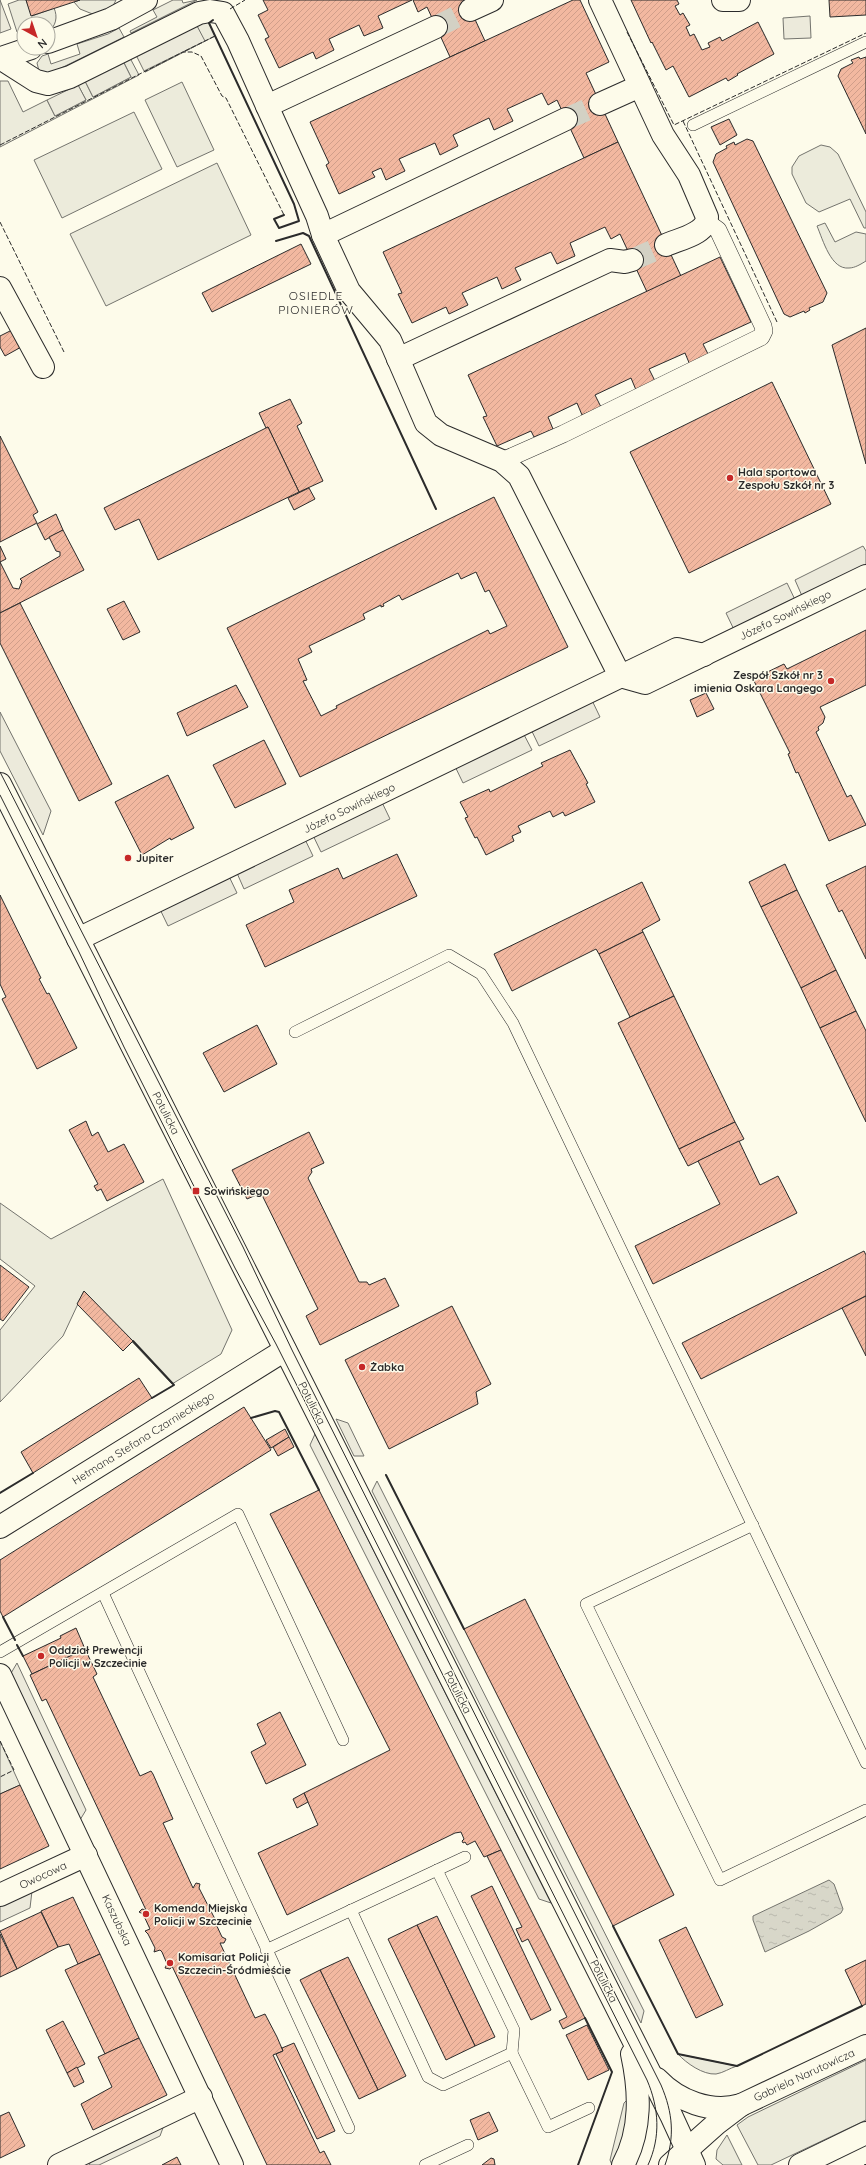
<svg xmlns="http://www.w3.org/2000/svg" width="866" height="2165" font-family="Quicksand,sans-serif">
  <defs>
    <pattern id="water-ripples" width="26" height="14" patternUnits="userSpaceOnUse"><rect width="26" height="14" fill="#d8d7c9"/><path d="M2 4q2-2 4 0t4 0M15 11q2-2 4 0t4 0" fill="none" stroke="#bab9ad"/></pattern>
    <pattern id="building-hatch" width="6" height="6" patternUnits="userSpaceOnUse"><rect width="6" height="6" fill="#f2b8a0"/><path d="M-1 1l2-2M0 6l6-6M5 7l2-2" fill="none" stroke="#d09e8a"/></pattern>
  </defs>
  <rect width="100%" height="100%" fill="#fdfbea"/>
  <g fill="#ecebdb" stroke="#74746e">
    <path d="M19,0H26L32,16L54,8C58,17 56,26 48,32V24H24V38L17,32L8,4Z"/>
    <polygon points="80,0 116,0 113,6 95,15 80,9 74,2"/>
    <polygon points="173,0 182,0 183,3 197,0 131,33 130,31 157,17 153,10"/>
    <polygon points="217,18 209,23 215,36 145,72 204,41 196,24"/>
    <polygon points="119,28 124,37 49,74 39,71 37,63 42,56 48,54 51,64 80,54 77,44 108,34"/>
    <polygon points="130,58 139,75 0,147 0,81 8,81 23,112 47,100 55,116 86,100 78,85 85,81 93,97 131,77 123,61"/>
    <polygon points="182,82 214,150 177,167 145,100"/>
    <polygon points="134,112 162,169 62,218 34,160"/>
    <polygon points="821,145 830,147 838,154 866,212 866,228 864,228 850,199 819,212 806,203 792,174 792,167 799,156"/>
    <polygon points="217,163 251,235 106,306 70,234"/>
    <path d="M825,223L835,242L856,232L866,234V261C861,264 855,268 849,268C831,270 823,240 817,226Z"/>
    <polygon points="163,1179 232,1330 221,1354 172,1384 84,1291 63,1336 0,1402 0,1330 35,1286 0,1259 0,1203 51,1239"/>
    <polygon points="0,1741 20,1785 0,1794"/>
    <path d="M678,2054L737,2066C730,2068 723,2073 716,2074C703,2075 686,2063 678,2054Z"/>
    <polygon points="866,2060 866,2120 771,2165 758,2165 737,2125 748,2117"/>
    <path d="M629,2098C631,2119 624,2146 612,2165L610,2160L624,2103Z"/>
    <polygon points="727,2135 742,2165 723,2165 716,2159 717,2150"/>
  </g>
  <g fill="#eceadb" stroke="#74746e">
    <polygon points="0,0 11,29 0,33"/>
    <polygon points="810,16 811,38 784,39 783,18"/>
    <polygon points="196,24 205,41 144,71 136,55"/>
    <polygon points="123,61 131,77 93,97 85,81"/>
    <polygon points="78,85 86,100 55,116 47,100"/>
    <polygon points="863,546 866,551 866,576 806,605 795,580"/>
    <polygon points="787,583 799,608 738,638 726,613"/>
    <polygon points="588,692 600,717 539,746 527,721"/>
    <polygon points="0,712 51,811 43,835 0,751"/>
    <polygon points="519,725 532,750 463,783 451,758"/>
    <polygon points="378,794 390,819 321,852 309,827"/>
    <polygon points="301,831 313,856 244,889 233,864"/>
    <polygon points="225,868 237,893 168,926 156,901"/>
    <polygon points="336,1419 348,1423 364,1456 354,1456"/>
    <polygon points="315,1434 551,1903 539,1899 310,1445"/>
    <polygon points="377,1481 644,2011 641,2023 372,1491"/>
    <polygon points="17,1663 86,1810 77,1825 7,1680"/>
    <polygon points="32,1891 30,1908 0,1922 0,1906"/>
    <polygon points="164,2125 160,2136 99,2165 89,2165 92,2159"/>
  </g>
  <polygon fill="url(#water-ripples)" stroke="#74746e" points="829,1880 834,1884 843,1909 841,1913 809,1931 765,1952 753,1920 753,1916"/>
  <g fill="url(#building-hatch)" stroke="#2b2b2b" fill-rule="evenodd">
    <polygon points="26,0 80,0 31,16"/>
    <polygon points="263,0 412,0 378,16 383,28 364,36 359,25 329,39 334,50 316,59 313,52 279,68 265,39 269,37 258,15 268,10"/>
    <polygon points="413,0 466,0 485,41 450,57 427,7 418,12"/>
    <polygon points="573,0 580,0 609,62 586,73 618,142 584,158 557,100 548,105 542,93 507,109 513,121 494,130 489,118 453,135 458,146 440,155 435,143 399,159 405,171 386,180 381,168 372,172 375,177 339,194 326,165 329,163 310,122"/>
    <polygon points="631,0 677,0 679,4 675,6 680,15 683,13 690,25 686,27 690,36 694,34 702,50 710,47 708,43 720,37 722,41 758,22 774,54 737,74 738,75 728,81 726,78 689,97 673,66 666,70 652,42 651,43"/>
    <polygon points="829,0 866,0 866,15 830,17"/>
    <polygon points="859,57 860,59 866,57 866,134 838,76 841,69 853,63 851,60"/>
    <polygon points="729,119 737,135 720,145 711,127"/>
    <polygon points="747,139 753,141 827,293 823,302 809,308 810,310 805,313 804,311 790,317 784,314 713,162 716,154 727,148 726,146 734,142 735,145"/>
    <polygon points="618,142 681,276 647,292 620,234 611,239 605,227 570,243 575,256 557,264 551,252 515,268 521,280 502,289 497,277 462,293 468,305 449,314 446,307 412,323 398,294 402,293 383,252"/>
    <polygon points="301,244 311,264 212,312 202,293"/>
    <polygon points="720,257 751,322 703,344 709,356 690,365 685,353 649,369 655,381 636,390 631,378 595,395 601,407 582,415 577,403 548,417 553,429 534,437 531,431 497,446 483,417 487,416 468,375"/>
    <polygon points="866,328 866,464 832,345"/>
    <polygon points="14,329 23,346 5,356 0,347 0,336"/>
    <polygon points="772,382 831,504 689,573 630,452"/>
    <polygon points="290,399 302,423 297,426 323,481 299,492 268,427 266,428 259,413"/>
    <polygon points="268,427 299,492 158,560 139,519 115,530 104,508"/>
    <polygon points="0,436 38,512 33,515 37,523 0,542"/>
    <polygon points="309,488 315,499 294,510 288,498"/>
    <path d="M494,497L568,647L300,777L227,628ZM476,572L485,592L489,590L507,626L490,634L488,630L336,706L337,708L321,716L303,681L307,680L298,659L312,652L309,646L365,619L363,614L381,605V607L384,606L383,604L399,595L402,600L458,573L461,579Z"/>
    <polygon points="56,514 63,530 45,540 37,524"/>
    <polygon points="63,530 84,570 0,613 0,562 13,588 19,589 22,581 20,579 60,556 60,552 56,551 49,537"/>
    <polygon points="0,546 6,559 0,562"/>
    <polygon points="124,601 140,632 123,640 107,609"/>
    <polygon points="20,603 112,784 79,801 0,643 0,613"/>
    <polygon points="866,630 866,685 820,707 825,717 823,723 818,727 819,730 816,732 847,797 851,795 866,825 829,841 798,772 796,773 788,754 790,753 753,679 784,664 787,669"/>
    <polygon points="236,685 248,707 187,736 177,713"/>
    <polygon points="706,693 714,709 697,717 690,700"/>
    <polygon points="264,740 286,784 235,808 213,765"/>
    <polygon points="570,750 588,783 586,784 595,802 565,816 563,812 553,817 550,811 518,826 521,832 512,836 514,841 486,855 477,837 475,838 465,818 468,817 460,802 489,789 490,792 543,766 541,763"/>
    <polygon points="168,775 194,828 171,840 170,838 142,855 115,802"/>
    <polygon points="397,854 417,896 265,967 246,925 294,902 289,890 338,868 343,879"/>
    <polygon points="785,864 797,890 761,907 749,882"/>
    <polygon points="866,866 866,959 842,910 839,912 826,885"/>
    <polygon points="642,882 660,920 642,930 643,932 599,954 596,949 512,991 494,954"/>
    <polygon points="797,890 836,970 801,988 761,907"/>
    <polygon points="0,895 41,978 39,979 47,994 49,993 77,1048 37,1069 2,999 6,997 0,984"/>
    <polygon points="643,932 674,996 630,1017 599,954"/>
    <polygon points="836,970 856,1011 820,1028 801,988"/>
    <polygon points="674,996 735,1122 679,1149 618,1023"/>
    <polygon points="856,1011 866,1031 866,1122 820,1028"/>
    <polygon points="257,1025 277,1064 224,1092 203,1053"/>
    <polygon points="86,1121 92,1136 98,1132 108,1152 124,1144 144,1182 107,1201 101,1189 97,1191 94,1186 98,1184 69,1130"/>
    <polygon points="735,1122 744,1139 688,1166 679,1149"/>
    <polygon points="309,1132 324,1163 311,1169 312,1172 308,1178 359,1282 367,1282 369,1285 385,1278 399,1306 320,1345 306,1316 318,1309 261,1193 247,1199 232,1170"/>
    <polygon points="739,1141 760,1185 778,1176 797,1213 653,1284 635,1246 720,1204 698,1161"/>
    <polygon points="864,1251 866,1255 866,1296 701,1379 682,1343"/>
    <polygon points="0,1265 29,1287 3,1321 0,1319"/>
    <polygon points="84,1291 133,1341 123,1351 77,1304"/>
    <polygon points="866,1296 866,1356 842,1308"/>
    <polygon points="452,1306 491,1384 476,1392 478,1404 389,1449 345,1360"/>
    <polygon points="139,1378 152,1398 33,1473 21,1452"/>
    <polygon points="244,1407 271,1450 3,1617 0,1611 0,1560"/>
    <polygon points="285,1429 289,1437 271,1448 266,1440"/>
    <polygon points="289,1437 294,1447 278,1456 273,1447"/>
    <polygon points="319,1490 501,1850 484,1857 475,1841 467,1845 465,1842 463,1843 462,1841 464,1839 461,1832 455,1833 287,1915 258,1853 318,1825 304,1793 390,1750 270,1514"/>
    <polygon points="525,1599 674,1895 613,1926 464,1629"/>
    <polygon points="76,1628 85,1649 32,1674 23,1656 61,1638 60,1636"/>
    <polygon points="85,1649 97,1674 93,1677 140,1776 151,1771 153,1774 173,1819 163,1823 193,1888 196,1883 200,1884 199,1888 216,1921 215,1922 222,1937 226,1939 224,1943 220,1943 255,2018 265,2014 277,2037 283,2051 273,2055 320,2153 324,2151 331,2165 267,2165 172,1966 170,1969 165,1968 167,1964 162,1952 160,1950 154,1952 155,1948 148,1934 145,1931 150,1929 143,1914 139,1912 142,1909 146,1910 46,1699 42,1701 30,1675"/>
    <polygon points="280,1712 306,1765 266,1784 251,1752 266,1744 257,1724"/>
    <polygon points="20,1785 49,1846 0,1869 0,1794"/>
    <polygon points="304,1793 308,1802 297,1808 293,1799"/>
    <polygon points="501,1850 585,2018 563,2029 559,2021 567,2017 528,1939 522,1942 516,1929 522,1927 487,1856"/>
    <polygon points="492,1886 551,2010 531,2020 471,1896"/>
    <polygon points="73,1897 100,1954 78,1964 69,1944 58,1947 41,1911"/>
    <polygon points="41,1912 58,1947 17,1969 0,1931"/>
    <polygon points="437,1916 495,2037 475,2046 417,1925"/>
    <polygon points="417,1925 475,2046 446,2060 388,1939"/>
    <polygon points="686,1927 723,2005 696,2018 659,1940"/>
    <polygon points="0,1934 17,1969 0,1977"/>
    <polygon points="100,1954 139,2038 105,2054 65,1970"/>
    <polygon points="348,1957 406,2076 378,2090 320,1970"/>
    <polygon points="866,1960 866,2004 862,2006 845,1970"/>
    <polygon points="320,1970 378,2090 359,2099 300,1980"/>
    <polygon points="63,2021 85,2064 67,2073 46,2030"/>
    <polygon points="587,2025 609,2070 588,2080 566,2035"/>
    <polygon points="139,2038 167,2095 93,2130 81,2104 112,2087 98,2057"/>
    <polygon points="294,2043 335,2131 317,2139 276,2054 283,2051 282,2048"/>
    <polygon points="77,2067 84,2082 74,2087 67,2073"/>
    <polygon points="9,2112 25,2146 0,2158 0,2116"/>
    <polygon points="489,2112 498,2131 478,2140 470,2120"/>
    <polygon points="177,2157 181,2165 162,2165"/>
    <polygon points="491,2158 494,2159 495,2165 482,2165"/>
  </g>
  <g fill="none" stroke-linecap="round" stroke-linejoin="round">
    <g stroke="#d3d1c4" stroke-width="22" stroke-dasharray="22 11" stroke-linecap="butt">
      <polyline points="436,27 470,10"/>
      <polyline points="566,119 600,104"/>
      <polyline points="632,260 666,245"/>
    </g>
    <g stroke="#2b2b2b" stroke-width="12">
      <g id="service">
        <polyline points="693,125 866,42"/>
        <polyline points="295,1032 449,955 481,974 513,1023 866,1763"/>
        <polyline points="753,1525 586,1604 720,1880 866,1810"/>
        <polyline points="103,1593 349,2128"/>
        <polyline points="0,1652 238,1514 343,1740"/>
        <polyline points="437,1870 514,2030 512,2053"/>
        <polyline points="351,1910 428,2077 443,2085 512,2053 548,2127 589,2108"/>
        <polyline points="266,1950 465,1857"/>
        <polyline points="425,2165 468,2145"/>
      </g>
    </g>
    <g stroke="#2b2b2b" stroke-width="18">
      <polyline id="pedestrian" points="502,461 563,434 761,337 764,331 763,326 718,230 707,222"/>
    </g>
    <g stroke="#2b2b2b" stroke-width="24">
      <g id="minor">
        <path d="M600,0L663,135L689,175L707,217C707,234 679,239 666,245"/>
        <polyline points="723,0 739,0"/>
        <polyline points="470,10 492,0"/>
        <polyline points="48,42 111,19 146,0"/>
        <polyline points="0,58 36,81 48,84 70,77 199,13 210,11 223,13 238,41 267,106"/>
        <polyline points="1,58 31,48"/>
        <polyline points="600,104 640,86"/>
        <polyline points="566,119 323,235 349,291 390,340 426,423 441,435 502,461 519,476 620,676"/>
        <polyline points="323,235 317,216 267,106 436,27"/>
        <polyline points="0,288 43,367"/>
        <polyline points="398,359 610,260 625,262 632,260"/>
        <polyline points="620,676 645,683 866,576"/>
        <polyline points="78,939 677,649 704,655"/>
        <polyline points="0,1527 285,1350"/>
        <polyline points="0,1675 232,2165"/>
        <polyline points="0,1895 86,1855"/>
        <polyline points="59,2165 201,2097"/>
      </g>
    </g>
    <g stroke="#2b2b2b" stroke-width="24">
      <g id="tertiary">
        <polyline points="0,784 671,2115 694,2165"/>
        <path d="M657,2079C678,2101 711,2114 741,2105"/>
        <path d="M623,2165C642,2130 640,2091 632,2054"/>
        <polyline points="670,2165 716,2124 741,2105 866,2046"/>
        <polyline points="800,2165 866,2133"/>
      </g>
    </g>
    <use href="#service" stroke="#fdfbea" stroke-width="11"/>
    <use href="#pedestrian" stroke="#fdfbea" stroke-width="17"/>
    <use href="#minor" stroke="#fdfbea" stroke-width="22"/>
    <use href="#tertiary" stroke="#fdfbea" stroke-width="22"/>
    <g stroke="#2b2b2b" stroke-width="1">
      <path d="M0,772L243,1247L292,1350L661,2085C673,2113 675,2137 665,2165"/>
      <path d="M0,795L79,952L124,1047L235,1268L276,1344L647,2080C659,2108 661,2137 648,2165"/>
    </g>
    <g stroke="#2b2b2b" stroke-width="1" stroke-dasharray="5 2" stroke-linecap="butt">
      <polyline points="230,9 245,0"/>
      <polyline points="627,32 674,125 866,33"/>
      <polyline points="185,51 215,36"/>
      <polyline points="683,121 777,322"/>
      <polyline points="0,145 183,52 192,52 201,56 222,96 226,98 284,215"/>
      <polyline points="0,222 64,352"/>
      <polyline points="0,1741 14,1770 0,1777"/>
    </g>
    <g stroke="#2b2b2b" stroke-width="2">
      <polyline points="213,20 209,23 294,204 299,221 279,228 274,219 284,215"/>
      <polyline points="276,241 303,233 309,236 436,509"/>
      <polyline points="133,1341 174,1385 152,1398"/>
      <polyline points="251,1418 275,1411 279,1412 319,1490"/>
      <polyline points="386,1475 464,1629"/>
      <polyline points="0,1493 33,1473"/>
      <polyline points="3,1617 15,1640"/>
      <polyline points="17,1645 23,1656"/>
      <polyline points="613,1926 678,2054 737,2066 862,2006"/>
      <polyline points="578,2165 612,2072 585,2018"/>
      <polyline points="865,2165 866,2165"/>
    </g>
  </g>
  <g fill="#c62828" stroke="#fdfbea" stroke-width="1.5">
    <circle cx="730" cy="478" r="4"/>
    <circle cx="831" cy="681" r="4"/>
    <circle cx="128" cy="858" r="4"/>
    <rect x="192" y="1187" width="8" height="8" rx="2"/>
    <circle cx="362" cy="1367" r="4"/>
    <circle cx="41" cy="1656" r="4"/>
    <circle cx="146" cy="1914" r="4"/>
    <circle cx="170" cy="1963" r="4"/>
  </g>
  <g text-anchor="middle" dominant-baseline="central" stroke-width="3" stroke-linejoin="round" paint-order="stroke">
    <g font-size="11" font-weight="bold" fill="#2b2b2b" stroke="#fdfbea" text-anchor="start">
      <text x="738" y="472">Hala sportowa<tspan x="738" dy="13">Zespołu Szkół nr 3</tspan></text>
      <text x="823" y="675" text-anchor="end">Zespół Szkół nr 3<tspan x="823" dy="13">imienia Oskara Langego</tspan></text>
      <text x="136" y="858">Jupiter</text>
      <text x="204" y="1191">Sowińskiego</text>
      <text x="370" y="1367">Żabka</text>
      <text x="49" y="1650">Oddział Prewencji<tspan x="49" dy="13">Policji w Szczecinie</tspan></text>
      <text x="154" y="1908">Komenda Miejska<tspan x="154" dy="13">Policji w Szczecinie</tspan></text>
      <text x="178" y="1957">Komisariat Policji<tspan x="178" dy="13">Szczecin-Śródmieście</tspan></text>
    </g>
    <g font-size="11" fill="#2b2b2b" stroke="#fdfbea">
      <text transform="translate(785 615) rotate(-26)">Józefa Sowińskiego</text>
      <text transform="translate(349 808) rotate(-26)">Józefa Sowińskiego</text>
      <text transform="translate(166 1113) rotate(63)">Potulicka</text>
      <text transform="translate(312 1403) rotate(63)">Potulicka</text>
      <text transform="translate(143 1438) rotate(-32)">Hetmana Stefana Czarnieckiego</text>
      <text transform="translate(458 1692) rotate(63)">Potulicka</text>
      <text transform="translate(43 1875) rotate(-25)">Owocowa</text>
      <text transform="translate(117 1920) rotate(65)">Kaszubska</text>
      <text transform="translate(604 1981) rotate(63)">Potulicka</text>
      <text transform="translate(804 2075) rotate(-25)">Gabriela Narutowicza</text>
    </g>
    <g font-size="12" letter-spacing="1" fill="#2b2b2b" stroke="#fdfbea">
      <text x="316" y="295">OSIEDLE<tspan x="316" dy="14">PIONIERÓW</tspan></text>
    </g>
  </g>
  <g transform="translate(36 36) rotate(140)"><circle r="19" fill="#fdfbea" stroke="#a9a89e"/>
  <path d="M0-3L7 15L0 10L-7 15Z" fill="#c62828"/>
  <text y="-6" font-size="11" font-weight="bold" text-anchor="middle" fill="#2b2b2b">N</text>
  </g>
</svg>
